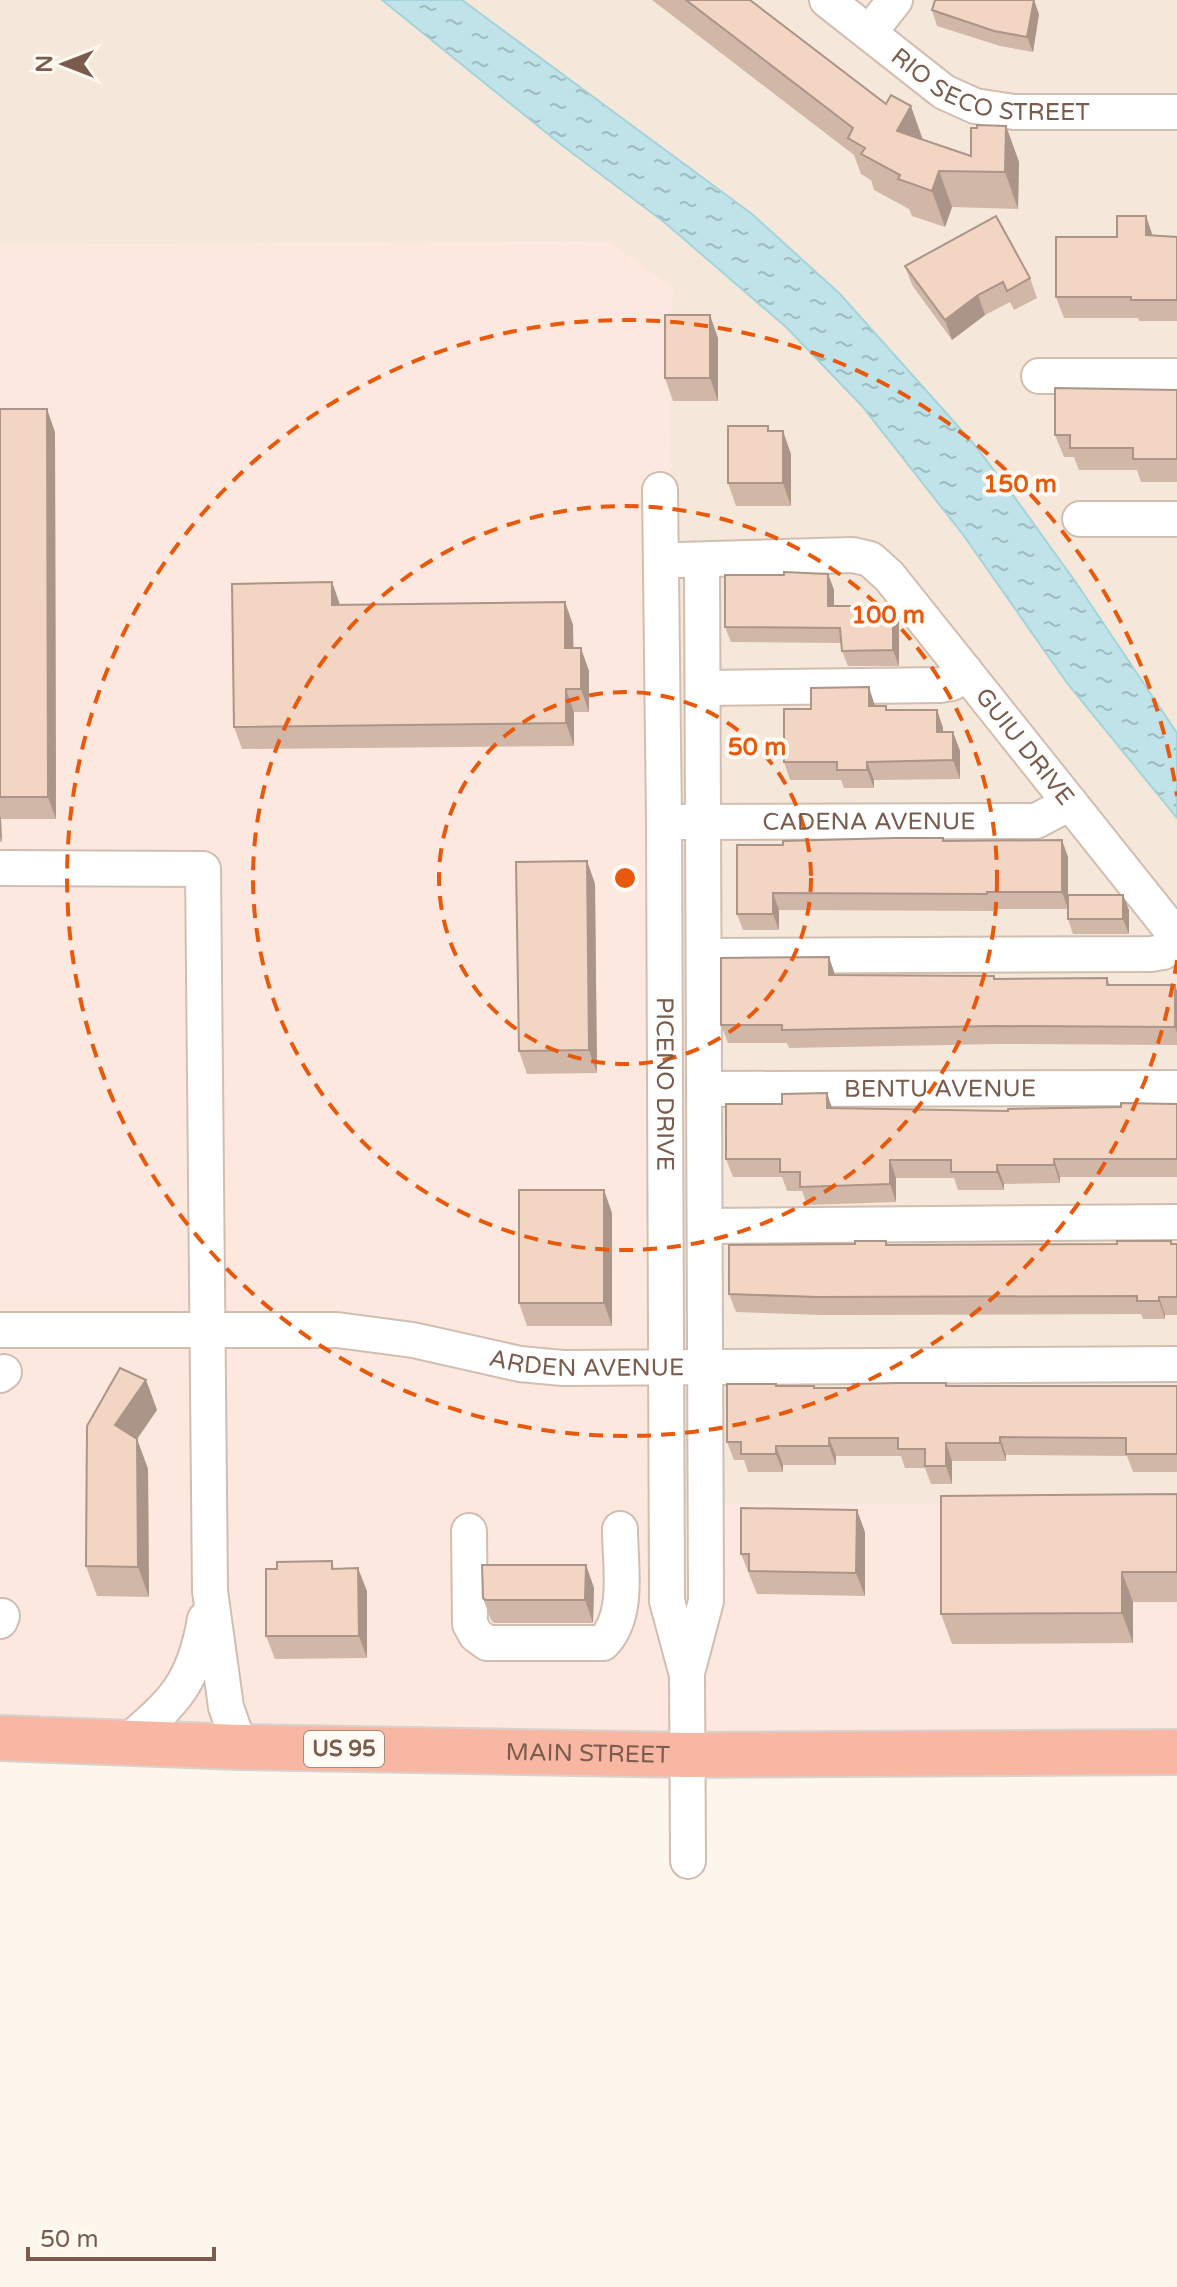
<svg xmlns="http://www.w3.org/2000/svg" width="1177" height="2287" font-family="'Varela Round',sans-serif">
  <defs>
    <pattern id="water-ripples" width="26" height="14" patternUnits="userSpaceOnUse" patternTransform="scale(2)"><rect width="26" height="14" fill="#bfe3e8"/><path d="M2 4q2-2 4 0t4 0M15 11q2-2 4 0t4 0" fill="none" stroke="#a0bbbe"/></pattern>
  </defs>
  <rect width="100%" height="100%" fill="#fdf6ec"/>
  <polygon fill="#f5e8da" points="0,0 1177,0 1177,1505 684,1505 681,592 669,445 609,242 0,245"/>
  <polygon fill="#fde8e0" points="609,242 673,288 669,445 681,592 684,1504 1177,1505 1177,1752 0,1738 0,245"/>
  <polygon fill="url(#water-ripples)" stroke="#a5d3da" stroke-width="2" points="382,0 462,0 752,214 840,294 973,443 1018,502 1077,584 1177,733 1177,818 1067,683 964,536 862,406 786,327 664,222 559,143"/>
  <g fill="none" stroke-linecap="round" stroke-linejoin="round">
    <g stroke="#d1beb0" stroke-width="38">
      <g id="minor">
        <path id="s1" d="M827,0L944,92L975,106L1014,112H1177"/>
        <polyline points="869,33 895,0"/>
        <polyline points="1039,376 1177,376"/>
        <path id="s2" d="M660,490L664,822L667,1601L687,1675L688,1861"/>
        <polyline points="1080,519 1177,519"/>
        <path id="s3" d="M678,560L853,555L870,559L889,576L1177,937"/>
        <polyline points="703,688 940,685 952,683 965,671"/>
        <path id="s4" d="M683,822L1036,821L1070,803"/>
        <polyline points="0,868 203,869 210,1591 226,1707 240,1747"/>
        <polyline points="704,956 1151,954 1163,952 1177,940"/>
        <path id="s5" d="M704,1089L1177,1088"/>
        <polyline points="705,1226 1177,1222"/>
        <path id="s6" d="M0,1330H337L413,1340L520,1364L563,1368L1177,1364"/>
        <polyline points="0,1375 4,1372"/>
        <path d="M469,1531L470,1624L476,1635L487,1643H603C630,1615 620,1566 620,1529"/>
        <polyline points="0,1621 2,1616"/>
        <polyline points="687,1673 706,1601 702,560"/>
        <path d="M126,1743C174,1702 194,1684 205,1619"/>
      </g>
    </g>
    <g stroke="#dad1cd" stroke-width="48">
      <g id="highway">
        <path id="s7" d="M0,1738L240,1747L687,1755L1177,1752"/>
      </g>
    </g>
    <use href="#minor" stroke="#fff" stroke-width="34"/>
    <use href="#highway" stroke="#f7b7a3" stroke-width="44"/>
  </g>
  <g fill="#d1b7a8">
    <polygon points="652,0 750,0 923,140 971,156 1006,126 1019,162 1018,209 952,207 945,227 912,216 909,209 874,190 871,180 861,174 854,155"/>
    <polygon points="932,10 1039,14 1033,52 1000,46 937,26"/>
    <polygon points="1146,216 1153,236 1177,237 1177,321 1139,321 1138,318 1064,318 1056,297 1117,237"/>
    <polygon points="905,266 1030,278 1037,298 1014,310 1010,302 985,315 952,340 912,285"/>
    <polygon points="718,338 718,401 673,401 665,378"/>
    <polygon points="1177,390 1177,482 1141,482 1137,470 1079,470 1074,457 1064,457 1055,435"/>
    <polygon points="0,409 55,432 56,819 1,819 2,842 0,842"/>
    <polygon points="770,431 791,454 791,506 736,506 728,483"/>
    <polygon points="828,574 834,590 834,606 893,606 899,622 899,666 848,666 842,651 842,643 731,642 725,627"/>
    <polygon points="332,582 340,605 565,602 573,625 573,648 589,671 589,712 574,712 574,746 242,749 234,727"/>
    <polygon points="886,706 887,710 937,710 943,728 943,732 953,732 960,751 960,779 874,780 874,788 844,788 841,780 790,780 784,762 811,709"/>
    <polygon points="943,838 944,841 1068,857 1068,895 1129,910 1129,934 1073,934 1068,919 1068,909 993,909 993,911 779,910 779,930 743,930 737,914 783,845"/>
    <polygon points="587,861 595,884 597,1073 527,1074 519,1051"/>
    <polygon points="829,957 835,975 995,979 1107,978 1110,985 1175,985 1177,991 1177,1045 1000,1044 789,1048 787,1043 728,1043 721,1025"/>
    <polygon points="827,1093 832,1108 1008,1111 1121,1107 1177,1104 1177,1177 1060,1177 1060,1183 1004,1184 1004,1190 958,1190 954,1178 896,1178 896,1202 807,1205 802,1191 787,1191 782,1177 733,1177 726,1159 782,1104"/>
    <polygon points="612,1213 612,1326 527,1326 519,1303"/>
    <polygon points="886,1241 888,1245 1117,1244 1171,1241 1172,1244 1177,1244 1177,1315 1165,1315 1165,1319 1143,1319 1141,1314 823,1315 736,1312 729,1294 855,1244"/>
    <polygon points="146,1380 157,1410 137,1439 148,1469 149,1597 97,1596 86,1566"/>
    <polygon points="776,1384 777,1386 815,1388 947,1386 1177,1386 1177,1472 1133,1472 1127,1456 1006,1455 1006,1461 952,1461 952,1484 931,1484 925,1468 905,1468 901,1456 836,1456 836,1465 783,1465 783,1472 748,1472 744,1460 734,1460 727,1442"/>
    <polygon points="1177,1494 1177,1602 1133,1602 1133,1643 952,1644 941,1614"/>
    <polygon points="865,1532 865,1596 757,1594 741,1554"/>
    <polygon points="332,1561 334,1569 367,1591 367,1658 275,1659 266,1636 277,1569"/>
    <polygon points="586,1565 594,1588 593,1623 494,1623 491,1620 483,1598"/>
  </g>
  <g fill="#aa9588">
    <polygon points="1034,0 1039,14 1033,52 1027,37"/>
    <polygon points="911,106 924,143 897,131"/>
    <polygon points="1006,126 1019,162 1018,209 1005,172"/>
    <polygon points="939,171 952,207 945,227 932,191"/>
    <polygon points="1146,216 1153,237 1146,235"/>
    <polygon points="978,295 985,315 952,340 945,320"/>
    <polygon points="710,315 718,338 718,401 710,378"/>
    <polygon points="47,409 55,432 56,819 48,797"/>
    <polygon points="783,431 791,454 791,506 783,483"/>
    <polygon points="828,574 834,590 834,622 828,606"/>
    <polygon points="332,582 340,605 332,605"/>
    <polygon points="565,602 573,625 574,671 565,648"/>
    <polygon points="893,606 899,622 899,666 893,650"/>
    <polygon points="581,648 589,671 589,712 581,689"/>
    <polygon points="869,687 875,706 869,706"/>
    <polygon points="566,689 574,712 574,746 566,723"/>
    <polygon points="937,710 943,728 943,751 937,732"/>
    <polygon points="953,732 960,751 960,779 953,760"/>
    <polygon points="867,762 874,780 874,788 867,770"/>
    <polygon points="0,816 1,819 2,842 0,836"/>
    <polygon points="1062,840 1068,857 1068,909 1062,892"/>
    <polygon points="587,861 595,884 597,1073 589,1050"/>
    <polygon points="773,893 779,910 779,930 773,914"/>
    <polygon points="1123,895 1129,910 1129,934 1123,919"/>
    <polygon points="829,957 835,975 829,975"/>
    <polygon points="1175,985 1177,991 1177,1033 1175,1027"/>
    <polygon points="827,1093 833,1112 827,1108"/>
    <polygon points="1054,1159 1060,1177 1060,1183 1054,1165"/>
    <polygon points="890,1160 896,1178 896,1202 890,1184"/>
    <polygon points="997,1165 1004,1184 1004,1190 997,1172"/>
    <polygon points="604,1190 612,1213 612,1326 604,1303"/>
    <polygon points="1159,1297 1165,1315 1165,1319 1159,1301"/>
    <polygon points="146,1380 157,1410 126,1455 115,1425"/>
    <polygon points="1000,1437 1006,1455 1006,1461 1000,1443"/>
    <polygon points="829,1438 836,1456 836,1465 829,1446"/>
    <polygon points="137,1439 148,1469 149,1597 138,1567"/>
    <polygon points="946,1443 952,1461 952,1484 946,1466"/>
    <polygon points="776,1446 783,1465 783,1472 776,1454"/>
    <polygon points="857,1510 865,1532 865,1596 856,1573"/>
    <polygon points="586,1565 594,1588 593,1623 585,1600"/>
    <polygon points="358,1568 367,1591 367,1658 359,1636"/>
    <polygon points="1122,1572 1133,1602 1133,1643 1122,1613"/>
  </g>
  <g fill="#f3d5c3" stroke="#aa9588" stroke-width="2">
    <polygon points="686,0 750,0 886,104 891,95 911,106 897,131 971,156 971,128 977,128 977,125 1006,126 1005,172 939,171 932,191 898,179 900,175 861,154 865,148 848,138 853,128"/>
    <polygon points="935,0 1034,0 1027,37 994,31 932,10"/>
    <polygon points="996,216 1030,278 1007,291 1003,282 978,295 945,320 905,266"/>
    <polygon points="1117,216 1146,216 1146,235 1177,237 1177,300 1131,300 1131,297 1056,297 1056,237 1117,237"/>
    <rect x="665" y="315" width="45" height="63"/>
    <polygon points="1055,388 1177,390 1177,459 1133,459 1133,448 1070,448 1070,435 1055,435"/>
    <polygon points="0,409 47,409 48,797 0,797"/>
    <polygon points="728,426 768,426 768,431 783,431 783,483 728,483"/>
    <polygon points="784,572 828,574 828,606 893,606 893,650 842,651 840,628 725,627 725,575 784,575"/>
    <polygon points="332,582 332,605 565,602 565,648 581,648 581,689 566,689 566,723 234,727 232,584"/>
    <polygon points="869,687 869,706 886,706 886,710 937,710 937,732 953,732 953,760 867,762 867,770 837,770 837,762 784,762 784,709 811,709 811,688"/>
    <polygon points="894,838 943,838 943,841 1062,840 1062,892 987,892 987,894 773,893 773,914 737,914 737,845 783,845 783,841"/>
    <polygon points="587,861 589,1050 519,1051 516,862"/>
    <rect x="1068" y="895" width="55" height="24"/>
    <polygon points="829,957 829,975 994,976 994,979 1107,978 1107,985 1175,985 1175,1027 994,1026 782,1030 782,1025 721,1025 721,958"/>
    <polygon points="827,1093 827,1108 1008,1111 1008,1109 1121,1107 1121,1103 1177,1104 1177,1159 1054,1159 1054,1165 997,1165 997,1172 951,1172 951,1160 890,1160 890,1184 800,1187 800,1172 780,1172 780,1159 726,1159 726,1104 782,1104 782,1094"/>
    <rect x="519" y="1190" width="85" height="113"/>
    <polygon points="855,1241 886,1241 886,1245 1117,1244 1117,1241 1171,1241 1171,1244 1177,1244 1177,1297 1159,1297 1159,1301 1137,1301 1137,1296 817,1297 729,1294 729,1245 855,1244"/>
    <polygon points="120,1368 146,1380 115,1425 137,1439 138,1567 86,1566 87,1426"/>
    <polygon points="898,1383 946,1383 946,1386 1177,1386 1177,1454 1126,1454 1126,1438 1000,1437 1000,1443 946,1443 946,1466 925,1466 925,1449 898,1449 898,1438 829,1438 829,1446 776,1446 776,1454 741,1454 741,1442 727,1442 727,1384 776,1384 776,1386 814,1386 814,1388 853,1388 853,1384"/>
    <polygon points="1177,1494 1177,1572 1122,1572 1122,1613 941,1614 941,1496"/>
    <polygon points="741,1508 857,1510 856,1573 749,1571 749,1554 741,1554"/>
    <polygon points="332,1561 332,1569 358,1568 359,1636 266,1636 266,1569 277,1569 277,1562"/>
    <polygon points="482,1565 586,1565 585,1600 485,1600 483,1598"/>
  </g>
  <g fill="none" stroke="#e8590c" stroke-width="4" stroke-dasharray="14 10">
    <circle cx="625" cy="878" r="186"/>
    <circle cx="625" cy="878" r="372"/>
    <path d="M1177 960A558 558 0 1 1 1177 796"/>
  </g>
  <g text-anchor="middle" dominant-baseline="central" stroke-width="8" stroke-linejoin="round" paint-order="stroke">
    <rect fill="#fffaf3" stroke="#a28b7f" stroke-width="2" x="304" y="1731" width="80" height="36" rx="6"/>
    <g font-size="22" font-weight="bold" fill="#7a5c4d">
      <text x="344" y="1749">US 95</text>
    </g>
    <g font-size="24" fill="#7a5c4d" stroke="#fffaf3">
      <text stroke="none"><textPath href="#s1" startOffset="192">RIO SECO STREET</textPath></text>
      <text stroke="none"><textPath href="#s3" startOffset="436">GUIU DRIVE</textPath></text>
      <text stroke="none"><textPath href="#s4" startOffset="186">CADENA AVENUE</textPath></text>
      <text stroke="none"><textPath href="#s2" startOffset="594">PICENO DRIVE</textPath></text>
      <text stroke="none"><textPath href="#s5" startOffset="236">BENTU AVENUE</textPath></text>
      <text stroke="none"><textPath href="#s6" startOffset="590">ARDEN AVENUE</textPath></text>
      <text stroke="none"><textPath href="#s7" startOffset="588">MAIN STREET</textPath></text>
    </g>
  </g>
  <circle cx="625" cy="878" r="12" fill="#e8590c" stroke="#fffaf3" stroke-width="4"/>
  <g font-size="24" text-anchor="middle" font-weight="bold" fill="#e8590c" stroke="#fffaf3" stroke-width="8" stroke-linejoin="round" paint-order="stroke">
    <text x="1020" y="492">150 m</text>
    <text x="888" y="623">100 m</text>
    <text x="757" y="755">50 m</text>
  </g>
  <g transform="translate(64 64) rotate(270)" stroke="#fffaf3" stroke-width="6" paint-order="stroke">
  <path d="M0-6L14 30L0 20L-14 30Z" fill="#7a5c4d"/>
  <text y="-12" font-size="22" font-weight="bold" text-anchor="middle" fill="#7a5c4d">N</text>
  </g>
  <path d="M28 2247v12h186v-12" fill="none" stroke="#7a5c4d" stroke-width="4"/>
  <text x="40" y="2247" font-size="24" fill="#7a5c4d" stroke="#fffaf3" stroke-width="6" paint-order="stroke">50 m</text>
</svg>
